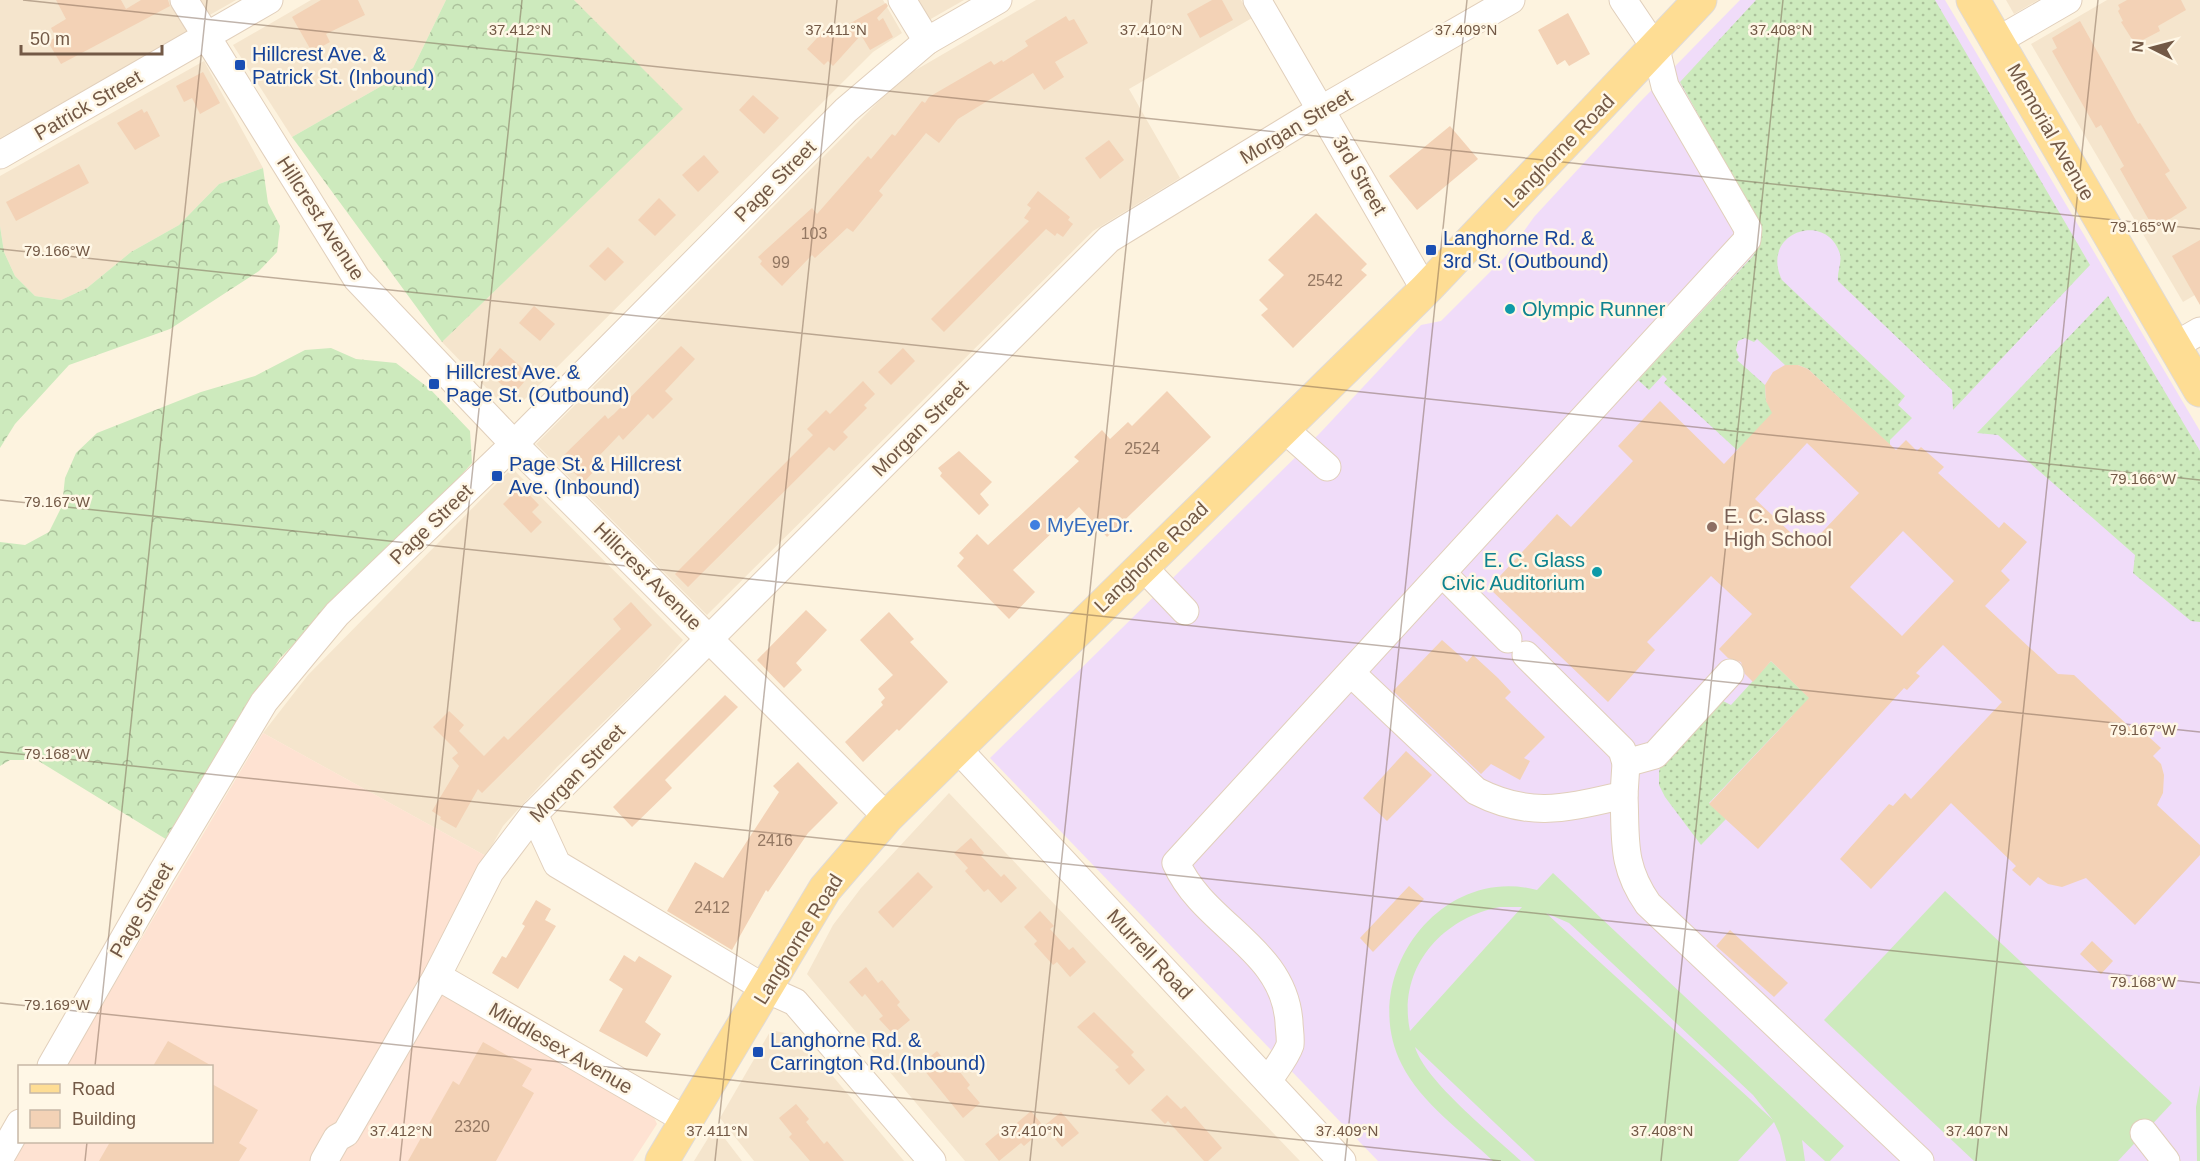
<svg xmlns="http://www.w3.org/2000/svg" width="2200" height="1161" font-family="Arial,sans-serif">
  <defs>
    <pattern id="grass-dots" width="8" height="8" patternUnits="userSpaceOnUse" patternTransform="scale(1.5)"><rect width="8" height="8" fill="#cdeabd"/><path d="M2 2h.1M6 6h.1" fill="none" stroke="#abc19b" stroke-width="1.8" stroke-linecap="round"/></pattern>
    <pattern id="forest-crowns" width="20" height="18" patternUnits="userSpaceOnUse" patternTransform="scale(1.5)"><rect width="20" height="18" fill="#cdeabd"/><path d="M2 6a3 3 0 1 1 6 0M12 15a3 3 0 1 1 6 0" fill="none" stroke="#abc19b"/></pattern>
  </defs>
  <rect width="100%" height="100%" fill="#fdf3df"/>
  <g fill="#f5e5cd">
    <polygon points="0,0 169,0 187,32 0,138"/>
    <polygon points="198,0 236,0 208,16"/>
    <polygon points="311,0 446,0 413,68 292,137 233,45"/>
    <polygon points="574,0 883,0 902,33 873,52 522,402 507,404 498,400 442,342 682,109"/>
    <polygon points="917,0 964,0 929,20"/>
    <polygon points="1036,0 1241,0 1252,18 1129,89 1180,178 1093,231 707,615 536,444 902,78"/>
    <polygon points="2006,0 2038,0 2014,14"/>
    <polygon points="2107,0 2200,0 2200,292 2183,302 2031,44"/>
    <polygon points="204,61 263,168 219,184 179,225 131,252 87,288 61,300 35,296 15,276 4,252 0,226 0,176"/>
    <polygon points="512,468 683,640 651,676 557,767 503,826 486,856 263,733 308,675"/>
    <polygon points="949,793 1151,1006 1300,1161 965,1161 807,974 833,925 861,888"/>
    <polygon points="771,1030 799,1036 904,1161 754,1161 720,1118"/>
    <polygon points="715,1127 716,1127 742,1161 694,1161"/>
  </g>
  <polygon fill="#fee2d2" points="263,733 486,856 431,966 652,1113 657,1124 633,1161 11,1161 22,1142 212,1142 212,1066 66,1066"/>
  <polygon fill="#f0dcf9" points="1740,0 1945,0 2200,431 2200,1161 1378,1161 990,758 1320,433 1421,325 1441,321 1507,255 1534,217 1639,103"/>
  <g fill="url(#grass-dots)">
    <path d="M1756,0H1935L2090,265L1953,410L1952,390L1838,281C1837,271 1842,264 1840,254C1827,210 1759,232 1782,280L1905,396L1898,405L1912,418L1890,440V445L1808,369L1798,365H1785L1757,339L1754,342L1745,338L1738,341L1736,350L1739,357L1737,360L1765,385L1766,401L1777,415L1737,450L1664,383L1667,379L1663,375L1649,390L1638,380L1753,256L1760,242L1761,227L1680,82Z"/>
    <polygon points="2108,296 2200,451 2200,622 2191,621 2133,573 2135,555 1998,435 1977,433"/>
    <polygon points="1771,661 1826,714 1792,716 1709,803 1726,819 1701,845 1665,797 1659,785 1659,772 1662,760 1721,700 1731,705"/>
  </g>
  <g fill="url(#forest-crowns)">
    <polygon points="446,0 574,0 683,109 442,342 292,137 413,68"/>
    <polygon points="263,168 268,203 280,226 277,252 259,271 170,329 69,365 15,424 0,448 0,226 4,252 15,276 35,296 61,300 87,288 131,252 179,225 219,184"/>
    <polygon points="331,348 356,359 396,363 430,389 470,431 472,463 439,500 280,658 205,776 169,841 37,760 10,760 0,766 0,542 25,545 49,532 62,506 65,478 76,453 97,433 201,392 255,376 305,350"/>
  </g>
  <g fill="#cdeabd" fill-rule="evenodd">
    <path d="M1553,873L1844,1146L1830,1161H1825L1802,1140L1805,1161H1786L1780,1135L1774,1122L1738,1161H1535L1415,1047C1425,1081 1493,1135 1521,1161H1493C1463,1132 1421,1103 1402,1065C1357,978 1439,864 1537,890ZM1500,907H1522L1410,1031C1397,969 1441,918 1500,907ZM1546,913L1569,923L1581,934L1753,1095L1773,1120Z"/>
    <polygon points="1945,891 2172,1103 2118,1161 1974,1161 1824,1020"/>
    <polygon points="2200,1085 2200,1161 2197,1161 2196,1107"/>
  </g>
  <g fill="#f3d2b6" fill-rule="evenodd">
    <polygon points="56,0 121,0 126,9 141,0 168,0 170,6 61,64 48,42 56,37 51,28 66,19"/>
    <polygon points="321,0 358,0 365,15 326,34 330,42 312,52 292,17"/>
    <polygon points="1212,0 1222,0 1233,20 1200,38 1187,14"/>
    <polygon points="2127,0 2181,0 2186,10 2158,26 2160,31 2135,44 2121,22 2123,21 2118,11 2120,9 2118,5"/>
    <polygon points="886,3 888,6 877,18 879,21 883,18 893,37 870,50 861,35 833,66 828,61 824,65 807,49 827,27 833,33"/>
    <polygon points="1568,13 1590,54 1569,66 1565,60 1557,65 1538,30"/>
    <polygon points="1066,16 1069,21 1074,19 1088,43 1055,62 1064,77 1044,90 1033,73 958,119 939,143 926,133 879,191 883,195 853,232 847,228 815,258 812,255 782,286 760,264 762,261 758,257 812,208 817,214 868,156 871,159 892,134 895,136 922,101 925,103 929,97 991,61 994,65 1002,60 1003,62 1028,46 1025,41"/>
    <polygon points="2080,21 2138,124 2140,123 2170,171 2165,174 2187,208 2154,229 2120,169 2124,166 2101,125 2096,128 2052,51 2057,48 2052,38"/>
    <polygon points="203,72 220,103 200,114 192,98 184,102 176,86"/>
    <polygon points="753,95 779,118 764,134 739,110"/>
    <polygon points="142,109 144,113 147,111 160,136 135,150 117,123"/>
    <polygon points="1450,126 1478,159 1417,210 1389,176"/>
    <polygon points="1109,140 1124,160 1100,179 1085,158"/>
    <polygon points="704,155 719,172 698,192 682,175"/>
    <polygon points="79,164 89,183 16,221 6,202"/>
    <polygon points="1038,191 1070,217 1068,220 1073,224 1063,237 1057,233 1055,236 1046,229 944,332 931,319 1029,221 1024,218 1031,208 1027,205"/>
    <polygon points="659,198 676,215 655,236 638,220"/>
    <polygon points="1316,213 1367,264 1361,270 1367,275 1293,348 1261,315 1268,309 1259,300 1284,275 1268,260"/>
    <polygon points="2200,240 2200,305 2172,256"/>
    <polygon points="608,247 624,262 605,281 589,266"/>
    <polygon points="534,306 555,324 540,341 519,323"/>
    <polygon points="681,346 695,359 665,391 673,399 653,419 648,414 623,440 619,435 598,457 603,461 584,482 564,463 567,460 563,456 605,415 608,419 614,414"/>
    <polygon points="500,348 530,375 513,395 483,368"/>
    <polygon points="903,348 915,361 891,385 878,372"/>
    <path d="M1785,365H1798L1808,369L1896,450L1906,440L1917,451L1921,447L1944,467L1938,473L1999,528L2004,522L2027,542L2001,571L2010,580L1985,606L2058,674L2074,675L2134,731L2138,727L2161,748L2153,756L2161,764L2164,775L2163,793L2157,805L2200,845V855L2135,925L2086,878L2062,887L2048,884L2038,877L2030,886L2012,870L2016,866L1951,803L1871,889L1840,859L1889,804L1893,806L1905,793L1911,799L2002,702L1943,645L1916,673L1920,676L1907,690L1904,688L1758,849L1709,804L1809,698L1771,661L1753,682L1745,674L1741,662L1728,658L1719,649L1752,614L1711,576L1647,642L1655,650L1608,702L1489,588L1557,514L1571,527L1633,461L1618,446L1660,401L1724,464L1772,413L1766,401L1765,385L1773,372ZM1807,443L1859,493L1807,548L1755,499ZM1903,531L1954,581L1902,636L1850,587Z"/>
    <polygon points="863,381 875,394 864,405 867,408 843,432 848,437 834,451 829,447 827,449 688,587 675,574 813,435 807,429 826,410 830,414"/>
    <polygon points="1167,391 1211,437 1107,537 1079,507 1013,570 1035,592 1009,619 957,566 964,558 959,553 977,534 988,545 1079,461 1074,457 1102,430 1110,439 1128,422 1132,426"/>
    <polygon points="959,451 992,482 980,494 989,505 979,515 940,476 942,473 938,468"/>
    <polygon points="521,486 539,505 532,512 542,522 531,533 503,504"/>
    <polygon points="631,602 652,625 482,793 478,789 456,828 440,819 441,817 432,811 459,766 452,758 458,753 455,749 433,727 449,711 464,725 459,731 484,756 504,736 508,740 621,629 613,619"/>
    <polygon points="806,610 827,630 796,663 802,670 784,688 757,660"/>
    <polygon points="889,612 914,639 910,642 948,682 899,731 897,729 863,762 845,742 883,705 881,702 885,698 878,689 893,675 860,640"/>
    <polygon points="1442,640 1467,662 1473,655 1498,678 1511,692 1505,698 1545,737 1524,758 1530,761 1520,780 1491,764 1481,774 1393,691"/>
    <polygon points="725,695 738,707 665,780 672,788 632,827 613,807"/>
    <polygon points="1406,751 1432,775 1387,821 1363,798"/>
    <polygon points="798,762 838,803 808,833 768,892 766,890 732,950 667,911 695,862 723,878 779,792 773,786"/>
    <polygon points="971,838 984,853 981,856 1001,877 1004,874 1017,888 1001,903 988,889 984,892 965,871 968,868 954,853"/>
    <polygon points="918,872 933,887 893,928 878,912"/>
    <polygon points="1409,886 1424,899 1373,952 1360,938"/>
    <polygon points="536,900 551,909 545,920 556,926 518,989 492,973 502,956 506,958 525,926 522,924"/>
    <polygon points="1040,911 1054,926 1050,929 1060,940 1069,950 1073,947 1086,962 1070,977 1057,962 1053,965 1034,944 1037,941 1024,927"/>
    <polygon points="1730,930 1788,983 1774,997 1716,946"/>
    <polygon points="2092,941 2113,961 2101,974 2080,954"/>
    <polygon points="624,955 635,962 639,956 672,976 645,1022 661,1034 647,1057 599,1031 623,989 609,980"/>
    <polygon points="866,967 878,983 882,980 900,1002 897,1005 910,1020 893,1034 879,1019 883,1016 865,994 862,997 849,982"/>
    <polygon points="1094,1012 1134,1052 1131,1055 1145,1070 1129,1085 1115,1070 1119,1067 1077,1027"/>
    <polygon points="168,1041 212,1066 153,1066"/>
    <polygon points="483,1042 532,1069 522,1086 534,1093 496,1161 408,1161 453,1081 459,1085"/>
    <polygon points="937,1051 949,1066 953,1063 970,1085 967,1088 980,1103 963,1118 920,1065"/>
    <polygon points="212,1084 258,1110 239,1143 247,1148 239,1161 99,1161 110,1142 212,1142"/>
    <polygon points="1167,1095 1181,1109 1185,1106 1222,1148 1208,1161 1204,1161 1168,1121 1165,1124 1151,1110"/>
    <polygon points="796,1104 809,1119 806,1122 824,1144 827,1141 844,1161 810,1161 798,1147 789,1137 792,1134 779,1118"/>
    <polygon points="1031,1111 1045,1128 1024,1146 1021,1143 999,1161 985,1144 1007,1126 1010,1129"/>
    <polygon points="1061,1112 1079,1133 1062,1147 1044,1126"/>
  </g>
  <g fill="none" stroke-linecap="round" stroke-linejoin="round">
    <g stroke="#e1cfbb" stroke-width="29">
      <g id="minor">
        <polyline points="184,0 357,279 514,444 887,817"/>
        <polyline points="902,0 927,41"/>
        <polyline points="1257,0 1425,290"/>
        <polyline points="1997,41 2068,0"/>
        <polyline points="0,155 269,0"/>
        <polyline points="2174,346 2200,331"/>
        <polyline points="1283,428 1327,467"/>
        <polyline points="1142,566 1185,611"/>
        <polyline points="1442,573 1508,639"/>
        <path d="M1351,673L1476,791C1531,819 1567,808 1624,795L1626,763L1622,750L1526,655"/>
        <polyline points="956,747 1342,1161"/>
        <polyline points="1626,763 1655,755 1730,673"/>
        <path d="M1624,795C1626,840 1621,865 1648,904L1920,1161"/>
        <polyline points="534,814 557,864 766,989 795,1002 932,1161"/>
        <polyline points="437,976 686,1120"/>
        <polyline points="51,1066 161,874 264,702 337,614 514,444 846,110 927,41 998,0"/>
        <path d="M1268,1081C1275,1070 1286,1057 1290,1045C1291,1038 1289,1028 1289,1022C1284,948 1204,926 1176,863L1747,240L1748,229L1665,86L1656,49L1623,0"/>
        <polyline points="2144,1133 2166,1161"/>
        <polyline points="0,1158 20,1123"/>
        <polyline points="324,1161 337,1138 346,1133 437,976 490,872 534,814 1109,239 1322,109 1511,0"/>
      </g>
    </g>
    <g stroke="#e0dad6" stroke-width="35">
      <g id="major">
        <polyline points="1973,0 2200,390"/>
        <polyline points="662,1161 825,889 887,817 1425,290 1700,0"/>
      </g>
    </g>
    <use href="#minor" stroke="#fff" stroke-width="27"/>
    <use href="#major" stroke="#fedd94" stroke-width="33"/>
  </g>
  <path fill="none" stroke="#735946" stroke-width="1.5" stroke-opacity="0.45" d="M23,0L2200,229M0,249L2200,480M0,500L2200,732M0,752L2200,983M0,1003L1501,1161M95,1066L207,0M85,1161L87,1142M400,1161L522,0M715,1161L837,0M1030,1161L1152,0M1345,1161L1467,0M1661,1161L1783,0M1976,1161L2098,0"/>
  <g fill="#1a4fb4" stroke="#fff7e6" stroke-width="2">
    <rect x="234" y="59" width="12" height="12" rx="3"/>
    <rect x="1425" y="244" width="12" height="12" rx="3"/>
    <rect x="428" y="378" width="12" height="12" rx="3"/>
    <rect x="491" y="470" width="12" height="12" rx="3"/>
    <rect x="752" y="1046" width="12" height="12" rx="3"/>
  </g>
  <g fill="#0f9aa8" stroke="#fff7e6" stroke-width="2">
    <circle cx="1510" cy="309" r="6"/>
    <circle cx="1597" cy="572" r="6"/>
  </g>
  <circle fill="#3f7fe0" stroke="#fff7e6" stroke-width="2" cx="1035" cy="525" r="6"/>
  <circle fill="#8d6e63" stroke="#fff7e6" stroke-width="2" cx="1712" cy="527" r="6"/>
  <g text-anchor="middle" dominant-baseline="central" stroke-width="5" stroke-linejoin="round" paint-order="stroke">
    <g font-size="16" fill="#937762">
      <text x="814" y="233">103</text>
      <text x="781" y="262">99</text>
      <text x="1325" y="280">2542</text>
      <text x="1142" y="448">2524</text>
      <text x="775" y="840">2416</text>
      <text x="712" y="907">2412</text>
      <text x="472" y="1126">2320</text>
    </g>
    <g font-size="20" fill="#164399" stroke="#fff7e6" text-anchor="start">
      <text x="252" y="54">Hillcrest Ave. &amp;<tspan x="252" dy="23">Patrick St. (Inbound)</tspan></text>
      <text x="1443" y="238">Langhorne Rd. &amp;<tspan x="1443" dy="23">3rd St. (Outbound)</tspan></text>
      <text x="446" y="372">Hillcrest Ave. &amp;<tspan x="446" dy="23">Page St. (Outbound)</tspan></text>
      <text x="509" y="464">Page St. &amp; Hillcrest<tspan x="509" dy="23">Ave. (Inbound)</tspan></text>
      <text x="770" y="1040">Langhorne Rd. &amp;<tspan x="770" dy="23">Carrington Rd.(Inbound)</tspan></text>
    </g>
    <g font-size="20" fill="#735946" stroke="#fff7e6">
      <text transform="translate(88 105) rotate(-30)">Patrick Street</text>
      <text transform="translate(1296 126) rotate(-31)">Morgan Street</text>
      <text transform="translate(2051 132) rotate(60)">Memorial Avenue</text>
      <text transform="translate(1559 151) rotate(-46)">Langhorne Road</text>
      <text transform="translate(1360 175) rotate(60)">3rd Street</text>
      <text transform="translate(775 181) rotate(-45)">Page Street</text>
      <text transform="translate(321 218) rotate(57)">Hillcrest Avenue</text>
      <text transform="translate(920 428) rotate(-45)">Morgan Street</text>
      <text transform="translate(431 524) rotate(-44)">Page Street</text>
      <text transform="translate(1151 557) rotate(-44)">Langhorne Road</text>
      <text transform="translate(648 576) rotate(45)">Hillcrest Avenue</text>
      <text transform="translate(577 773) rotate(-46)">Morgan Street</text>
      <text transform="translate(141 910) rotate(-60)">Page Street</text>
      <text transform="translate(798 939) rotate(-58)">Langhorne Road</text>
      <text transform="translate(1150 954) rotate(47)">Murrell Road</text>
      <text transform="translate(561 1048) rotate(30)">Middlesex Avenue</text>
    </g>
    <g font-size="20" fill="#0d838f" stroke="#fff7e6" text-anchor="start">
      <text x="1522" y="309">Olympic Runner</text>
      <text x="1585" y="560" text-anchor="end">E. C. Glass<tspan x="1585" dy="23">Civic Auditorium</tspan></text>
    </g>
    <g font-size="20" fill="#785e54" stroke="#fff7e6" text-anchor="start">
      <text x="1724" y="516">E. C. Glass<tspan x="1724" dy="23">High School</tspan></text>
    </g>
    <g font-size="20" fill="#366cbe" stroke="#fff7e6" text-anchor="start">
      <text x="1047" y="525">MyEyeDr.</text>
    </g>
  </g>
  <g font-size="15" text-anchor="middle" fill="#735946" stroke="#fff7e6" stroke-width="5" stroke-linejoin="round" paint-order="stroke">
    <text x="520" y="35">37.412°N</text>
    <text x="836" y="35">37.411°N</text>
    <text x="1151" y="35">37.410°N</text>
    <text x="1466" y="35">37.409°N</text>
    <text x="1781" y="35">37.408°N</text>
    <text x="2143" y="232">79.165°W</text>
    <text x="57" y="256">79.166°W</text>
    <text x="2143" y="484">79.166°W</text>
    <text x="57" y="507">79.167°W</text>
    <text x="2143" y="735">79.167°W</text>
    <text x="57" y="759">79.168°W</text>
    <text x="2143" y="987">79.168°W</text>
    <text x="57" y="1010">79.169°W</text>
    <text x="401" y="1136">37.412°N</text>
    <text x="717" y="1136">37.411°N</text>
    <text x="1032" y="1136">37.410°N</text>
    <text x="1347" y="1136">37.409°N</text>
    <text x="1662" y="1136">37.408°N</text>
    <text x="1977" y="1136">37.407°N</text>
  </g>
  <rect x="18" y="1065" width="195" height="78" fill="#fff7e6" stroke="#c7b8a6" stroke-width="1.5"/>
  <rect x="30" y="1084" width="30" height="9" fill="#fedd94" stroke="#c7b8a6" stroke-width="1.5"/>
  <text x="72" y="1095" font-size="18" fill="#735946">Road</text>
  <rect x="30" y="1110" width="30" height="18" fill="#f3d2b6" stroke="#c7b8a6" stroke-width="1.5"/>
  <text x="72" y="1125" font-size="18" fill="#735946">Building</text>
  <g transform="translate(2152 48) rotate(276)" stroke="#fff7e6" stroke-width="4.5" paint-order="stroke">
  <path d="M0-4.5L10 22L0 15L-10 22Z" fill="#735946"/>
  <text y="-9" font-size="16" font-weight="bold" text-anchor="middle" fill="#735946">N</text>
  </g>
  <path d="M21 45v9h141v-9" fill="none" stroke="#735946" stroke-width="3"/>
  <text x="30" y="45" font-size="18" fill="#735946" stroke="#fff7e6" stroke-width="4.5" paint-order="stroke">50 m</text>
</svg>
